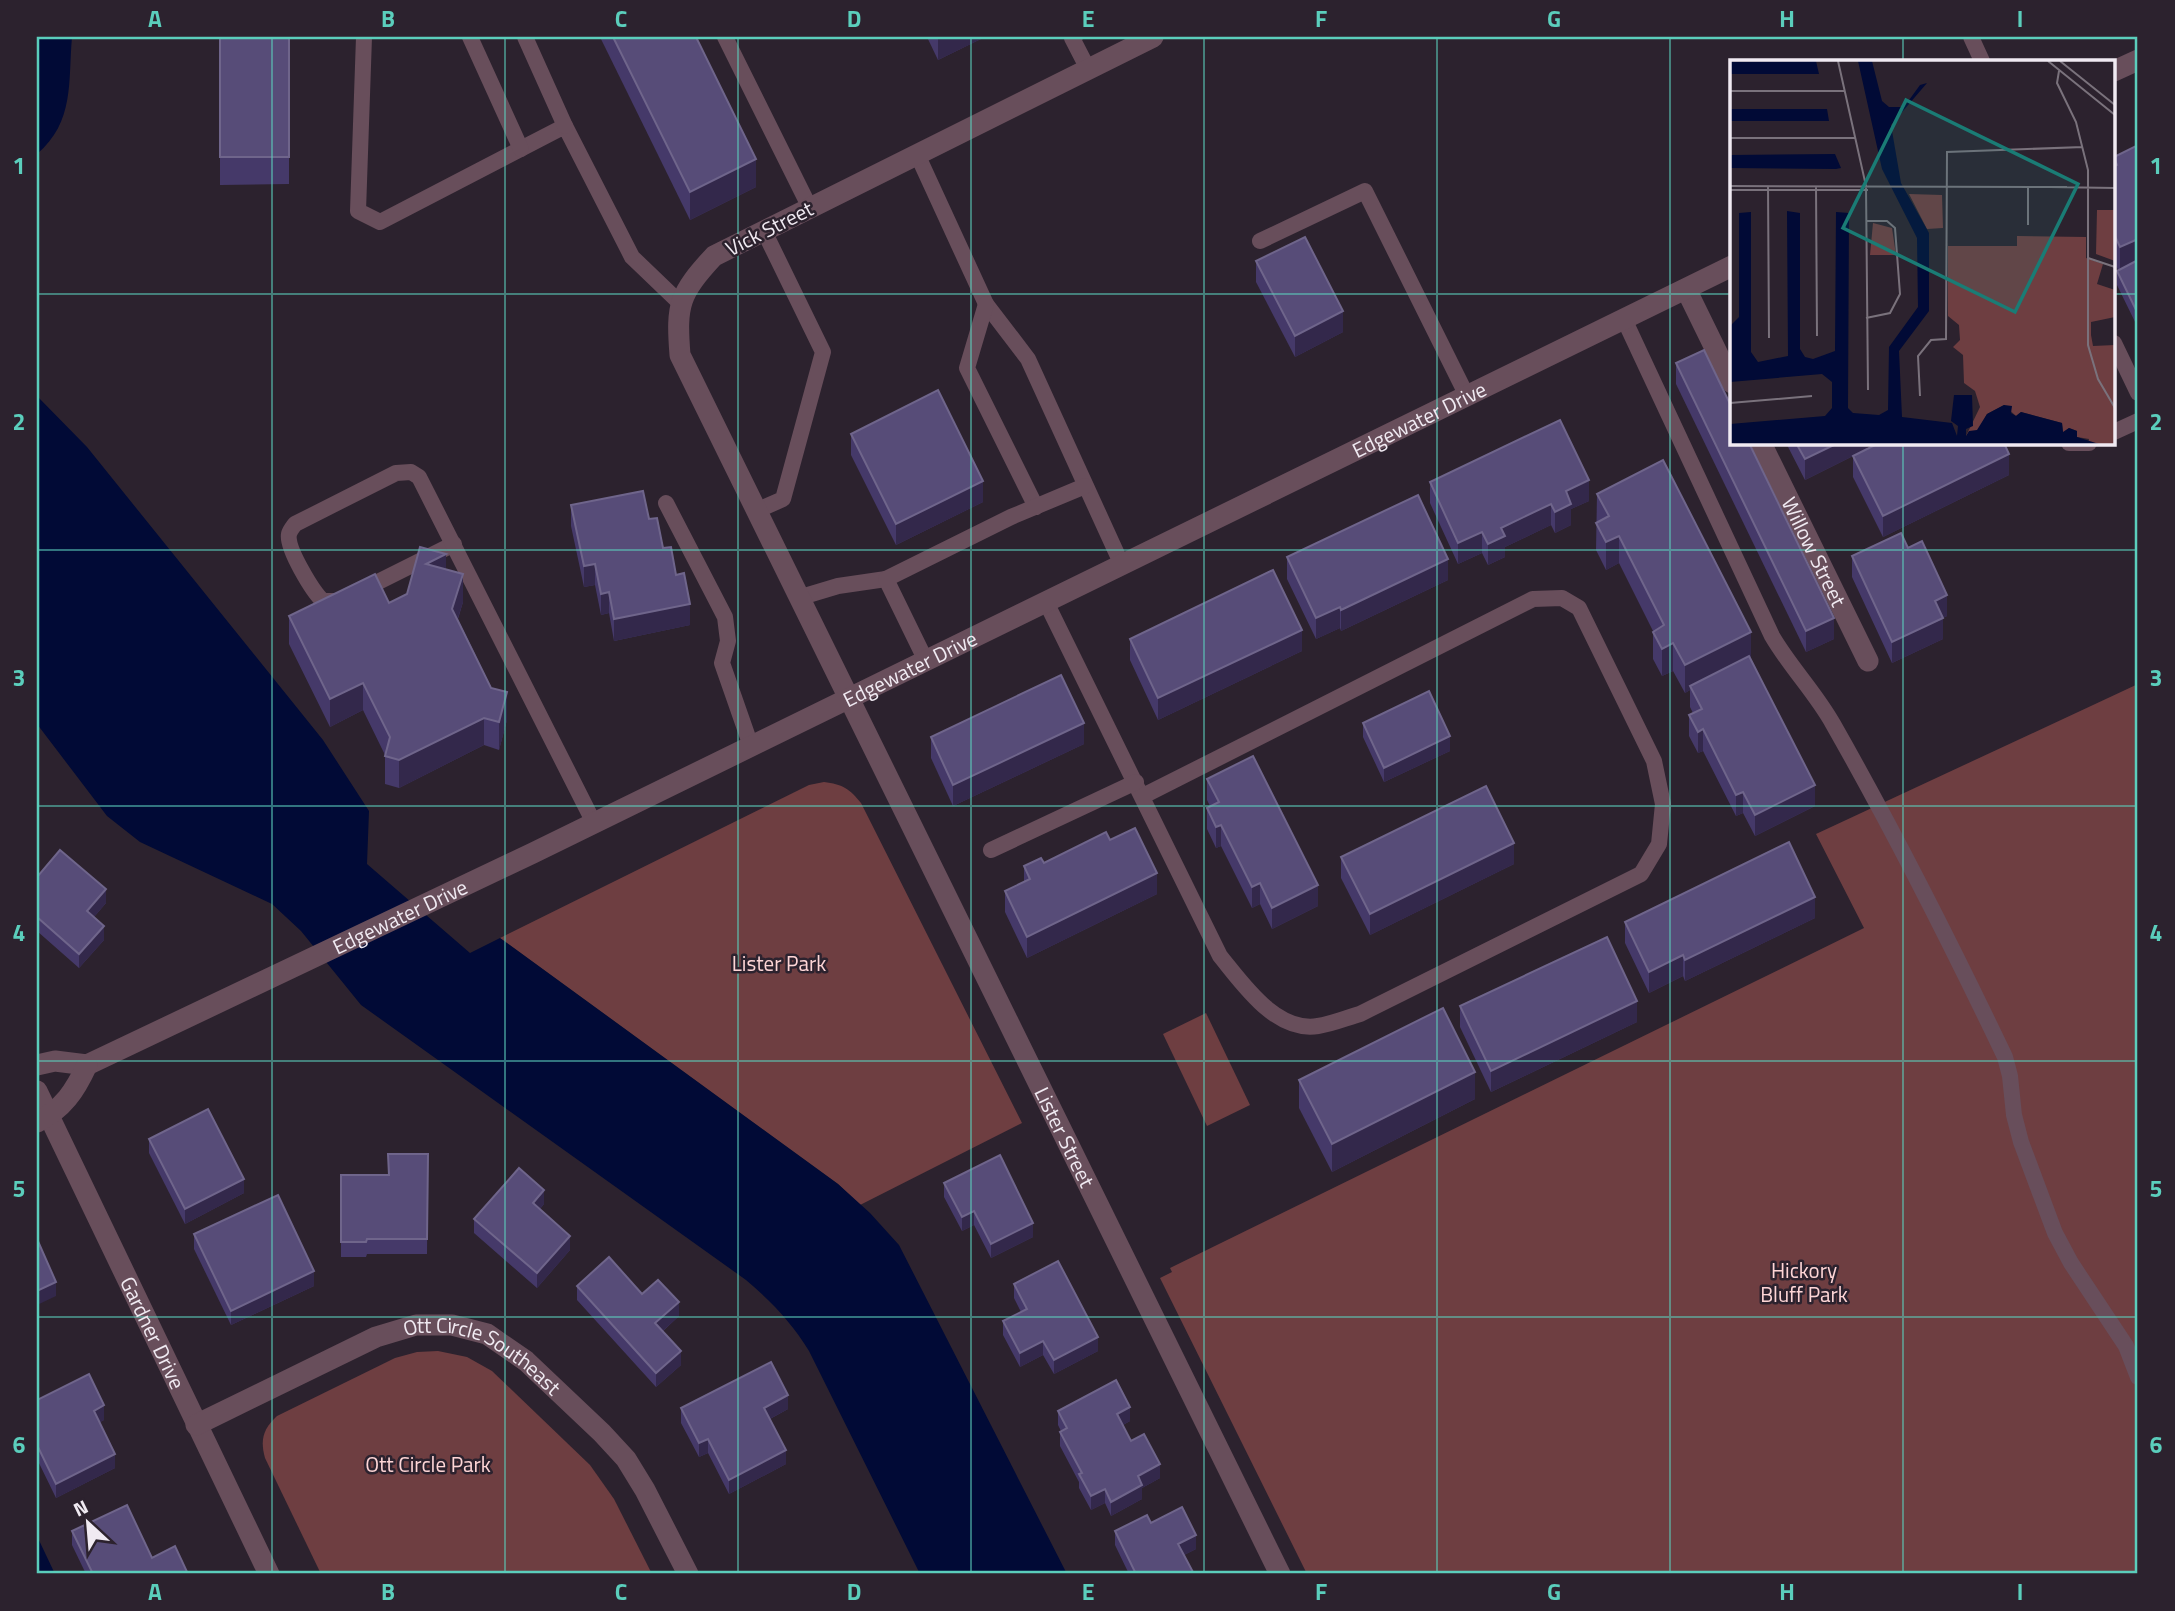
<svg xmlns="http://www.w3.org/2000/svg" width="2175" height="1611" font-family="'Titillium Web',sans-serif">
  <rect width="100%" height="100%" fill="#2c222e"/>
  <g fill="#6e3e41">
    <polygon points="2138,684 2138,1574 1307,1574 1160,1278 1172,1272 1170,1268 1864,928 1816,834"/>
    <path d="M824,782C842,784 850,789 861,803L1022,1123L860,1205L838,1184L500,938L809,785Z"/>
    <polygon points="1206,1013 1250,1105 1207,1126 1163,1034"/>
    <path d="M438,1351L467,1357L492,1371L590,1465L614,1499L652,1574H321L265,1458C260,1440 263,1429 277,1416L395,1358L417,1352Z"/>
  </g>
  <g fill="#010a36">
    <path d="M37,37H72C68,81 75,122 37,154Z"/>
    <path d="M37,396L87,447L323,740L369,811L367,864L470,953L500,938L838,1184L870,1213L899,1245L1067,1574H920L809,1351C792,1323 772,1302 746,1280L361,1005L301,931L272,904L140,842L107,816L37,724Z"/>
    <polygon points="37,1536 55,1574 37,1574"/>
  </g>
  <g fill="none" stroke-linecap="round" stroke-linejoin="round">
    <g stroke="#684e5b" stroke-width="16">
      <polyline points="364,37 358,211 380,222 565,126 632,257 681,304"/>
      <polyline points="470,37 521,149"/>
      <polyline points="525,37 565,126"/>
      <polyline points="725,37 810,208"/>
      <polyline points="1075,37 1072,38 1088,69"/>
      <polyline points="1971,37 1982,61"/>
      <polyline points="917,154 986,304 1028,359 1122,565"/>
      <polyline points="1260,241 1365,191 1467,396"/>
      <polyline points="986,304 967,368 1036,507"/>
      <path d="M1624,319L1772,636C1790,667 1815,692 1833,724C1895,833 1951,944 2005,1057L2010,1076L2014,1115L2021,1142L2055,1233L2071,1263L2126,1346L2138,1377"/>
      <polyline points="2114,343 2138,393"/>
      <polyline points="2114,432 2138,421"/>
      <polyline points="2069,443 2089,443"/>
      <polyline points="666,503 725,617 728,641 722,663 751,746"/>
      <polyline points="756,511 783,499 823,352 764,231"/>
      <polyline points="360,591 454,544"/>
      <polyline points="798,598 838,586 886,579"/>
      <path d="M340,601H323C313,592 286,548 289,534C290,530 293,527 295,524L396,473L411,472L419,477L594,823"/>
      <path d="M1046,602L1220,956C1243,984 1276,1033 1318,1026C1332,1024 1346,1018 1360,1014L1641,874L1659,844L1663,804L1654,761L1579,608L1562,598L1533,599L1143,796"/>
      <polyline points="926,661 886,579 1011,517 1085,486"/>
      <polyline points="991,850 1136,782"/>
    </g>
    <g stroke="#684e5b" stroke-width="21">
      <path id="s1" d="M1153,37L714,256C679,294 676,304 680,355L1280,1574"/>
      <polyline points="1686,289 1732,383"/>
      <path id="s2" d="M1761,443L1868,661"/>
      <path id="s3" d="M37,1091L269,1574"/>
      <path id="s4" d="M196,1425L376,1337L416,1325H452L487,1334L526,1361L602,1433L626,1459L645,1490L688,1574"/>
    </g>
    <g stroke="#684e5b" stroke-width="21">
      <polyline points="2114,71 2138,60"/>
      <path id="s5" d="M37,1065L55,1061L87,1065L533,853L1732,266"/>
      <path d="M37,1122C63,1109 75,1091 87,1065"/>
    </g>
  </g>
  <g fill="#453969">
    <polygon points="220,37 289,37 289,184 220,185"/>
    <polygon points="600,37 696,37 756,187 690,220"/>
    <polygon points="927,37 985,37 938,60"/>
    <polygon points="2138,145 2138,328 2117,285 2117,271 2118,270 2114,261 2114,157"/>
    <polygon points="1256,261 1343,332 1295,357 1256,282"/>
    <polygon points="1676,363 1834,639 1806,652 1676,384"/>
    <polygon points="851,434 983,502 896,545 851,455"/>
    <polygon points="1786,443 1867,443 1867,449 2009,475 1883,537 1853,477 1853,456 1805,480"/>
    <polygon points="1430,482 1589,501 1571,509 1571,525 1555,533 1551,525 1505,547 1505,557 1488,565 1482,553 1458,564 1430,503"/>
    <polygon points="1597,494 1751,659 1815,806 1755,836 1743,813 1736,816 1703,751 1698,753 1689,736 1689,715 1693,713 1690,707 1690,690 1685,693 1673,671 1662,676 1653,659 1653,631 1619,563 1606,570 1596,550"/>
    <polygon points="571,505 663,548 676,575 690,625 614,641 609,613 601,615 595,585 584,587 571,526"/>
    <polygon points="1908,548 1947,616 1943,618 1943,639 1892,663 1852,577 1852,556"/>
    <polygon points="1287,557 1448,580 1341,631 1340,628 1316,639 1287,579"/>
    <polygon points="446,569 463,602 458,619 507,720 499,750 484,745 399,788 385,784 385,755 363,710 330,727 289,644 289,616 389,603 407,594"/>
    <polygon points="1130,639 1302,651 1158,720 1130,660"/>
    <polygon points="1363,723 1450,751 1384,782 1363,737"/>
    <polygon points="931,737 1084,744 953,806 931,758"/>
    <polygon points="1207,779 1318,906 1272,929 1260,904 1252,908 1221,846 1216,848 1207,829 1207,808 1210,806 1207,800"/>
    <polygon points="1110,840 1157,894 1027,958 1005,912 1005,891 1024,882 1024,866 1044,863"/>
    <polygon points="1341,857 1514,864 1370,935 1341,878"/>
    <polygon points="37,877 106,903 94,917 104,940 79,968 37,931"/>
    <polygon points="1815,918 1685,981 1683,976 1649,993 1625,943 1625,922"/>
    <polygon points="1460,1006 1637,1022 1491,1092 1460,1027"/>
    <polygon points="1299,1080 1475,1099 1332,1172 1299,1108"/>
    <polygon points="149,1139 244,1193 185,1224 149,1153"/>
    <polygon points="428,1154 427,1254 367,1254 366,1257 341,1257 341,1175 389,1175"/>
    <polygon points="944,1183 1033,1237 991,1258 974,1225 962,1231 944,1197"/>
    <polygon points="544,1204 540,1209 570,1250 537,1288 474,1233 474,1219"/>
    <polygon points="194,1234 314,1286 231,1325 194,1249"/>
    <polygon points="1014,1284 1098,1351 1054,1374 1043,1355 1020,1367 1003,1335 1003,1321 1021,1312 1014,1298"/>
    <polygon points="577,1286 642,1294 679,1316 663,1331 681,1365 656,1387 577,1300"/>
    <polygon points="37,1400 104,1420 100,1422 115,1468 56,1498 37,1459"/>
    <polygon points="681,1408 788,1409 770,1419 786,1464 729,1494 708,1453 699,1457 681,1423"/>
    <polygon points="1058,1411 1130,1421 1123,1425 1131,1441 1160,1478 1142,1488 1142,1499 1111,1516 1105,1503 1091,1510 1079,1488 1079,1482 1060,1446 1060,1432 1061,1431 1058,1425"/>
    <polygon points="1151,1523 1196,1549 1184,1555 1194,1574 1129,1574 1115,1545 1115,1531"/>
    <polygon points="72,1531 152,1558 188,1574 86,1574 72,1545"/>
  </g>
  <g fill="#33284b">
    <polygon points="942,37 985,37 938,60 938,39"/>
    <polygon points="756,159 756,187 690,220 690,192"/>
    <polygon points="2138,239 2138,266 2120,275 2120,247"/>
    <polygon points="1343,311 1343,332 1295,357 1295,336"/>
    <polygon points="1838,443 1867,443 1867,449 1805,480 1805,459"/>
    <polygon points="2009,454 2009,475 1883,537 1883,516"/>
    <polygon points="1589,480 1589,501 1571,509 1571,525 1555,533 1555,512 1566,491"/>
    <polygon points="983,481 983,502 896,545 896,524"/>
    <polygon points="1551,504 1551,525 1505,547 1505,557 1488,565 1488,544 1501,528"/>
    <polygon points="1482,532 1482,553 1458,564 1458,543"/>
    <polygon points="1619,536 1619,563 1606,570 1606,542"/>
    <polygon points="446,554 446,582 426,564"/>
    <polygon points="1448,559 1448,580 1341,631 1341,610"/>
    <polygon points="595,564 595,585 584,587 584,566"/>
    <polygon points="463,574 463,602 452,636 452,609"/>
    <polygon points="609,592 609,613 601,615 601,594"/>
    <polygon points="1947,595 1947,616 1935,622 1935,601"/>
    <polygon points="690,604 690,625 614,641 614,619"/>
    <polygon points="1340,607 1340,628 1316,639 1316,618"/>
    <polygon points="1834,618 1834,639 1806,652 1806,631"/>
    <polygon points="1943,618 1943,639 1892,663 1892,642"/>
    <polygon points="1302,630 1302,651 1158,720 1158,698"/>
    <polygon points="1751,632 1751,659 1690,686 1690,690 1685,693 1685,665"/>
    <polygon points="1673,643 1673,671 1662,676 1662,649"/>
    <polygon points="363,683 363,710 330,727 330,699"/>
    <polygon points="507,692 507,720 499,750 499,722"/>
    <polygon points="484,718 484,745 399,788 399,760"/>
    <polygon points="1084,723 1084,744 953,806 953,785"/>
    <polygon points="1703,729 1703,751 1698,753 1698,732"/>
    <polygon points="1450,736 1450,751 1384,782 1384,768"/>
    <polygon points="1815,785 1815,806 1755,836 1755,815"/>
    <polygon points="1743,792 1743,813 1736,816 1736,795"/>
    <polygon points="1221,825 1221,846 1216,848 1216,827"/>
    <polygon points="1514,843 1514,864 1370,935 1370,914"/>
    <polygon points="1157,873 1157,894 1027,958 1027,937"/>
    <polygon points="1260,883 1260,904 1252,908 1252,887"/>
    <polygon points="1318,885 1318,906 1272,929 1272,908"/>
    <polygon points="106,889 106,903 87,925 87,911"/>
    <polygon points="1815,897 1815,918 1685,981 1685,960"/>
    <polygon points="104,926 104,940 79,968 79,954"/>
    <polygon points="1683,955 1683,976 1649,993 1649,972"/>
    <polygon points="1637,1001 1637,1022 1491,1092 1491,1071"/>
    <polygon points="1475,1072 1475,1099 1332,1172 1332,1144"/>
    <polygon points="244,1179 244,1193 185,1224 185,1209"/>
    <polygon points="544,1190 544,1204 533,1217 533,1203"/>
    <polygon points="974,1211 974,1225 962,1231 962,1217"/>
    <polygon points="1033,1223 1033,1237 991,1258 991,1244"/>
    <polygon points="570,1236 570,1250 537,1288 537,1273"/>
    <polygon points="314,1271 314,1286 231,1325 231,1311"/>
    <polygon points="56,1282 56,1296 37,1305 37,1291"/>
    <polygon points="679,1302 679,1316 655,1338 655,1323"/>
    <polygon points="1098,1337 1098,1351 1054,1374 1054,1360"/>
    <polygon points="1043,1341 1043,1355 1020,1367 1020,1353"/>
    <polygon points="681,1351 681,1365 656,1387 656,1373"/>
    <polygon points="788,1395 788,1409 764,1422 764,1408"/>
    <polygon points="104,1405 104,1420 94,1425 94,1411"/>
    <polygon points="1130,1407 1130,1421 1117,1428 1117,1414"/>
    <polygon points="708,1439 708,1453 699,1457 699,1443"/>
    <polygon points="786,1450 786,1464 729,1494 729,1480"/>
    <polygon points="115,1454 115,1468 56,1498 56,1484"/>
    <polygon points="1160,1464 1160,1478 1142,1488 1142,1499 1111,1516 1111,1502 1138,1476"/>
    <polygon points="1105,1489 1105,1503 1091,1510 1091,1496"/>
    <polygon points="1196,1535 1196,1549 1178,1558 1178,1544"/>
  </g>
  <g fill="#574c78" stroke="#6f658b" stroke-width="2">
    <rect x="220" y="37" width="69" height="120"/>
    <polygon points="613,37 696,37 756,159 690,192"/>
    <polygon points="2138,145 2138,239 2120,247 2114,234 2114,166 2117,165 2114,157"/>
    <polygon points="1305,237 1343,311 1295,336 1256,261"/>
    <polygon points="2138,260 2138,314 2117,271"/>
    <polygon points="1704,350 1732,408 1732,443 1749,443 1834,618 1806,631 1676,363"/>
    <polygon points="938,390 983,481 896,524 851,434"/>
    <polygon points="1560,420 1589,480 1566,491 1571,504 1555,512 1551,504 1501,528 1505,536 1488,544 1482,532 1458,543 1430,482"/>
    <polygon points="1796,443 1838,443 1805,459"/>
    <polygon points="1879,443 2004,443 2009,454 1883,516 1853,456"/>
    <polygon points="1663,460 1751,632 1685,665 1673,643 1662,649 1653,632 1664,625 1619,536 1606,542 1596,523 1609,516 1597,494"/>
    <polygon points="643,491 649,519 657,518 663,548 671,547 676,575 684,573 690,604 614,619 609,592 601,594 595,564 584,566 571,505"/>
    <polygon points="1418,495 1448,559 1341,610 1340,607 1316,618 1287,557"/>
    <polygon points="1901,533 1908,548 1922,541 1947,595 1935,601 1943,618 1892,642 1852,556"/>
    <polygon points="420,547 446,554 426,564 463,574 452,609 491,688 507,692 499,722 484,718 399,760 385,756 390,737 363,683 330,699 289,616 375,574 389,603 407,594"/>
    <polygon points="1273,570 1302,630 1158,698 1130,639"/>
    <polygon points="1749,656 1815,785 1755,815 1743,792 1736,795 1703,729 1698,732 1689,715 1702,709 1690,686"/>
    <polygon points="1061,675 1084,723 953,785 931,737"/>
    <polygon points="1429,691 1450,736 1384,768 1363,723"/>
    <polygon points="1253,756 1318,885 1272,908 1260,883 1252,887 1221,825 1216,827 1207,808 1219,802 1207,779"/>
    <polygon points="1486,786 1514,843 1370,914 1341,857"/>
    <polygon points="1135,828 1157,873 1027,937 1005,891 1030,879 1024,866 1041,858 1044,863 1106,832 1110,840"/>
    <polygon points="1789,842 1815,897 1685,960 1683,955 1649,972 1625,922"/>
    <polygon points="60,850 106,889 87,911 104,926 79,954 37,917 37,877"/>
    <polygon points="1607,937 1637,1001 1491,1071 1460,1006"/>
    <polygon points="1443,1008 1475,1072 1332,1144 1299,1080"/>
    <polygon points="208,1109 244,1179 185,1209 149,1139"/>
    <polygon points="388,1154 428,1154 427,1239 367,1239 366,1242 341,1242 341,1175 389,1175"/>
    <polygon points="1000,1155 1033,1223 991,1244 974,1211 962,1217 944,1183"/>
    <polygon points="519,1168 544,1190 533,1203 570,1236 537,1273 474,1219"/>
    <polygon points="278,1195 314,1271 231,1311 194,1234"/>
    <polygon points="37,1239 56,1282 37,1291"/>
    <polygon points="609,1257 642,1294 658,1280 679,1302 655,1323 681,1351 656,1373 577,1286"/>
    <polygon points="1058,1261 1098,1337 1054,1360 1043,1341 1020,1353 1003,1321 1027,1309 1014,1284"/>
    <polygon points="771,1362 788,1395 764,1408 786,1450 729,1480 708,1439 699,1443 681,1408"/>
    <polygon points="89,1374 104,1405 94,1411 115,1454 56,1484 37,1445 37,1400"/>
    <polygon points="1116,1380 1130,1407 1117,1414 1131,1441 1144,1434 1160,1464 1138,1476 1142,1485 1111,1502 1105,1489 1091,1496 1079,1474 1082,1473 1060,1432 1067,1428 1058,1411"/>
    <polygon points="127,1505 152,1558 175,1546 188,1574 93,1574 72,1531"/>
    <polygon points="1182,1507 1196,1535 1178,1544 1194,1574 1136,1574 1115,1531 1147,1515 1151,1523"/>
  </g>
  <path fill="none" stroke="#5bcebc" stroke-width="2" stroke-opacity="0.55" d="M272,37V1574M505,37V1574M738,37V1574M971,37V1574M1204,37V1574M1437,37V1574M1670,37V1574M1903,37V61M37,294H1732M2114,294H2138M1903,443V1574M37,550H2138M37,806H2138M37,1061H2138M37,1317H2138"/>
  <g text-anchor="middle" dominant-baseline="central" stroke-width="5" stroke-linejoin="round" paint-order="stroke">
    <g font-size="21" fill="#f0eaf2" stroke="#2c222e">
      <text transform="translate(769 228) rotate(-27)">Vick Street</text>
      <text stroke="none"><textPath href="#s5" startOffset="1531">Edgewater Drive</textPath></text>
      <text stroke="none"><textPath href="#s2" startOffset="121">Willow Street</textPath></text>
      <text stroke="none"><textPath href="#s5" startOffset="964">Edgewater Drive</textPath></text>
      <text stroke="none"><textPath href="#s5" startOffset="397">Edgewater Drive</textPath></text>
      <text stroke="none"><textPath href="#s1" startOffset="1472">Lister Street</textPath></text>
      <text stroke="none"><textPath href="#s3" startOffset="268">Gardner Drive</textPath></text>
      <text stroke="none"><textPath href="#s4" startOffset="317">Ott Circle Southeast</textPath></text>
    </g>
    <g font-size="21" fill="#fed5d6" stroke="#2c222e">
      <text x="779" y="963">Lister Park</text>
      <text x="1804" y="1270">Hickory<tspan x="1804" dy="24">Bluff Park</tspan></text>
      <text x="428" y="1464">Ott Circle Park</text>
    </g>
  </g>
  <g transform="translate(1730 60)">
    <rect width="385" height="385" fill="#2c222e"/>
    <path d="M179,134L212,135L213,168L197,169ZM367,150H385V201L366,194ZM143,163L162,168L166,195H140ZM287,176L356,177V198L373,204L367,224L385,230V257L361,262V275L363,286L385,285V384H358L359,379L347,377V371L339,368L333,373L332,363L291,352L286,356L274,345L257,354L248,370L236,376L250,347L245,331L234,323L233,295L223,287L230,280L229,265L218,256V186H287Z" fill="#6e3e41"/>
    <path d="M86,1L89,14H0V2ZM128,1H142L152,41L159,47H174L190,25L197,23L161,65L171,123L199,173V251L169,291L172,357L222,363L227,376L228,366L221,361L224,335H242L243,366L236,369V376L239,371L247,370L257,354L274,345L282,346L281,353L286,356L291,352L332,363L333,372L339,368L347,371V377L369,384H0V364L95,356L102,348V322L92,314L0,322V266L9,257V153L21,152V292L28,302L58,296L57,151L70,153V289L75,297L83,299L105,291L106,152L119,153L118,348L123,353L149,355L158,350L159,287L188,247L187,178L152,109ZM0,49H97L99,61H0ZM105,94L111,108L106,109L0,108V95Z" fill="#010a36"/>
    <path fill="none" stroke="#7a727c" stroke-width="2" d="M108,1L136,126L138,330M318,1L385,55M330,1L385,45M329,11L327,23L346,62L358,110V285L368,319L385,348M0,31H115M0,78H126M0,126L337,127M38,126L39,278M86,126L87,276M320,127L385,128M298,128V165M0,130H138M358,198L385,207M136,258L160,253L170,234L165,168L157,161H136M190,336L188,296L201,280L216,279L217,92L353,87M0,343L82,336"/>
    <path fill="#1a7c75" fill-opacity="0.15" stroke="#1a7c75" stroke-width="3.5" d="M176,40L348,124L285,252L113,168Z"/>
    <rect width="385" height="385" fill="none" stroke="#f0eaf2" stroke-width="3.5"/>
  </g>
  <rect width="2175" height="1611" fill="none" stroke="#2c222e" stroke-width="77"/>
  <g transform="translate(88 1523) rotate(334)" stroke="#2c222e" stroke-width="5" paint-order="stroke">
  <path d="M0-5L12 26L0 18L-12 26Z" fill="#f0eaf2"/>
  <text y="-10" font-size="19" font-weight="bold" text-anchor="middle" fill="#f0eaf2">N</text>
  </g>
  <rect x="38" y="38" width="2098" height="1534" fill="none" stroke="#5bcebc" stroke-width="2.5"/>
  <g font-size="23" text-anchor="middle" font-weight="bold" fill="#5bcebc">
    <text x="155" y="27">A</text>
    <text x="388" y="27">B</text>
    <text x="621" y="27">C</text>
    <text x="854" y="27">D</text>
    <text x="1088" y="27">E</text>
    <text x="1321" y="27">F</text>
    <text x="1554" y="27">G</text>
    <text x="1787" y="27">H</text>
    <text x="2020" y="27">I</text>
    <text x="19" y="174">1</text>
    <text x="2156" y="174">1</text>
    <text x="19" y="430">2</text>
    <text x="2156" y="430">2</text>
    <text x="19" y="686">3</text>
    <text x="2156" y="686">3</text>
    <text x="19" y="941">4</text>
    <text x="2156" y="941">4</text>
    <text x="19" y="1197">5</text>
    <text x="2156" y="1197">5</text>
    <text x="19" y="1453">6</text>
    <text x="2156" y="1453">6</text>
    <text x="155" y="1600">A</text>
    <text x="388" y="1600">B</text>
    <text x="621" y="1600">C</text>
    <text x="854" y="1600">D</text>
    <text x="1088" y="1600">E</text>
    <text x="1321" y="1600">F</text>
    <text x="1554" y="1600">G</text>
    <text x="1787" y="1600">H</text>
    <text x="2020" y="1600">I</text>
  </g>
</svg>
